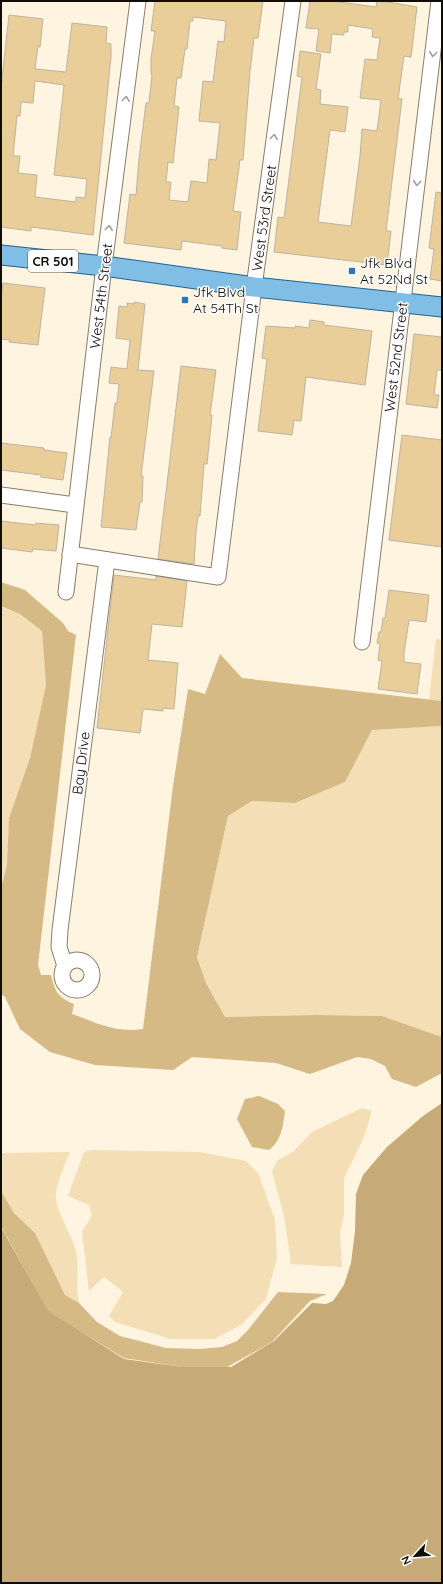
<svg xmlns="http://www.w3.org/2000/svg" width="443" height="1584" font-family="Quicksand,sans-serif">
  <rect width="100%" height="100%" fill="#fef4e0"/>
  <g fill="#f3deb6">
    <polygon points="1,606 20,614 42,631 46,685 30,758 9,818 7,864 1,889"/>
    <polygon points="436,639 442,640 442,701 429,700"/>
    <polygon points="442,726 442,1037 382,1016 315,1015 225,1017 206,983 197,957 228,816 252,801 295,803 345,782 372,730"/>
    <polygon points="362,1108 372,1111 364,1137 344,1178 344,1215 340,1232 342,1267 291,1264 284,1215 272,1172 277,1161 293,1152 312,1132"/>
    <polygon points="91,1150 199,1152 246,1161 258,1173 275,1220 277,1258 266,1299 241,1325 214,1339 171,1339 115,1322 109,1316 123,1292 104,1277 89,1291 82,1232 92,1216 89,1205 68,1196 84,1152"/>
    <path d="M70,1152C66,1162 54,1189 56,1199C59,1220 74,1236 77,1257C79,1272 75,1288 79,1303L65,1295L35,1233L14,1213L1,1191V1153Z"/>
  </g>
  <g fill="#d5ba86">
    <path d="M1,582L25,590L63,623L68,631L76,635L38,965L41,975H51C55,991 57,997 74,1004L72,1014C97,1023 115,1033 143,1029L173,786L188,689L205,694L220,654L242,678L442,701V726L372,730L345,782L295,803L252,801L228,816L197,957L206,983L225,1017L315,1015L382,1016L442,1037V1073L416,1087L392,1079L385,1066L371,1059L357,1057L310,1074L276,1063L192,1057L173,1070L95,1065L50,1052L20,1029L5,997L1,994V889L7,864L9,818L30,758L46,685L42,631L20,614L1,606Z"/>
    <path d="M259,1096L278,1104L285,1111C283,1126 282,1140 269,1150L252,1147L237,1119L245,1099Z"/>
    <polygon points="1,1191 14,1213 35,1233 65,1295 79,1303 97,1322 120,1336 166,1348 200,1349 222,1347 237,1341 248,1330 278,1292 327,1294 310,1301 272,1342 227,1367 182,1367 124,1358 48,1312 1,1226"/>
  </g>
  <polygon fill="#c6ab78" points="442,1103 442,1583 1,1583 1,1227 48,1311 124,1359 182,1367 231,1367 274,1341 312,1303 326,1304 333,1301 344,1285 351,1263 355,1231 356,1194 363,1175 387,1147 423,1116"/>
  <g fill="#e9ce99" stroke="#bdb3a0" fill-rule="evenodd">
    <path d="M155,1H263L258,38H254L250,71L243,160H240L233,211L241,212L237,250L222,248V246L182,241L181,250L124,243L130,194L136,195L139,159L146,103H149L152,75L151,74V59L155,31H151ZM193,17L226,21L224,42L218,41L213,82L203,81L199,121L220,123L216,160L209,159L207,183L191,181L188,202L169,200L171,182H166L168,162L173,163L176,136L179,107L174,106L177,78H181L185,49H187L190,21H193Z"/>
    <polygon points="310,1 332,1 376,7 377,1 382,1 417,7 411,57 404,56 398,99 402,99 386,231 391,231 387,265 274,252 278,217 284,218 302,77 297,76 300,51 321,54 316,89 321,90 320,104 348,107 345,132 330,130 318,222 351,226 360,156 362,129 377,131 381,100 360,98 365,59 377,60 380,38 372,37 373,29 348,25 348,32 344,32 344,35 332,34 330,53 316,51 319,29 306,28"/>
    <path d="M9,15L43,19L40,47L38,46L35,69L66,72L72,23L107,27L106,43L111,44V57L93,235L31,227V231L1,227V88ZM35,81L64,85L54,175L87,179L85,198L76,197V202L35,197L37,175L18,173L20,156H13L17,116H20L21,102L33,103Z"/>
    <polygon points="436,192 442,193 442,281 430,279 434,249 429,248"/>
    <polygon points="3,283 45,288 38,345 9,342 10,340 1,339 1,298"/>
    <polygon points="134,302 145,304 138,370 154,371 141,476 143,476 142,502 140,502 136,530 101,527 110,437 111,438 115,403 117,403 119,384 109,383 111,367 127,369 130,340 116,338 119,306 127,307 127,303 134,304"/>
    <polygon points="310,320 324,322 324,325 372,331 365,385 306,377 301,421 294,420 292,435 258,431 267,359 262,358 266,326 295,328 295,326 309,328"/>
    <polygon points="414,334 442,337 442,370 437,370 434,395 439,395 437,408 406,404"/>
    <polygon points="181,366 216,370 210,415 212,415 207,464 204,464 200,516 198,516 196,532 194,564 158,559"/>
    <polygon points="402,435 442,440 442,547 389,540"/>
    <polygon points="1,443 44,448 44,450 67,453 63,480 41,477 41,475 1,470"/>
    <polygon points="1,521 35,525 36,523 59,525 56,551 33,549 32,552 1,548"/>
    <polygon points="114,575 156,580 156,576 187,581 182,627 152,624 148,660 178,663 174,709 163,708 163,711 143,709 140,733 97,728"/>
    <polygon points="389,590 429,595 426,622 409,620 404,653 404,662 421,664 417,694 378,689 382,661 378,660 380,644 377,643 379,632 381,632 383,618 385,618"/>
  </g>
  <g fill="none" stroke-linecap="round" stroke-linejoin="round">
    <g stroke="#877d6c" stroke-width="17">
      <g id="minor">
        <polyline points="1,495 75,505"/>
        <polyline points="70,554 218,577 254,287 293,1"/>
        <polyline points="66,592 104,266 138,1"/>
        <polyline points="362,642 439,1"/>
        <circle cx="77" cy="975" r="15"/>
        <polyline points="65,966 59,947 60,930 107,560"/>
      </g>
    </g>
    <g stroke="#22638e" stroke-width="21">
      <polyline id="major" points="1,255 104,266 254,287 442,307"/>
    </g>
    <use href="#minor" stroke="#fff" stroke-width="15"/>
    <use href="#major" stroke="#80bee6" stroke-width="19"/>
  </g>
  <defs><path id="oneway-chevron" d="M-2-3.5L2.5 0L-2 3.5" fill="none" stroke-width="1.6" stroke-linecap="round" stroke-linejoin="round"/></defs>
  <g stroke="#9f9e9c">
    <use href="#oneway-chevron" transform="translate(433 54) rotate(97)"/>
    <use href="#oneway-chevron" transform="translate(126 99) rotate(-83)"/>
    <use href="#oneway-chevron" transform="translate(274 137) rotate(-82)"/>
    <use href="#oneway-chevron" transform="translate(417 183) rotate(97)"/>
    <use href="#oneway-chevron" transform="translate(109 228) rotate(-83)"/>
  </g>
  <g fill="#2e78ab" stroke="#fff" stroke-width="1.5">
    <rect x="348" y="267" width="8" height="8" rx="2"/>
    <rect x="181" y="296" width="8" height="8" rx="2"/>
  </g>
  <g text-anchor="middle" dominant-baseline="central" stroke-width="3" stroke-linejoin="round" paint-order="stroke">
    <rect fill="#fff" stroke="#585651" stroke-width="1" x="28" y="250" width="50" height="22" rx="3"/>
    <g font-size="13" font-weight="bold" fill="#100d07">
      <text x="53" y="261">CR 501</text>
    </g>
    <g font-size="14" fill="#100d07" stroke="#fff">
      <text transform="translate(264 218) rotate(-82)">West 53rd Street</text>
      <text transform="translate(101 296) rotate(-83)">West 54th Street</text>
      <text transform="translate(396 357) rotate(-83)">West 52nd Street</text>
      <text transform="translate(81 763) rotate(-83)">Bay Drive</text>
    </g>
    <g font-size="14" fill="#100d07" stroke="#fff" text-anchor="start">
      <text x="360" y="263">Jfk Blvd<tspan x="360" dy="16">At 52Nd St</tspan></text>
      <text x="193" y="292">Jfk Blvd<tspan x="193" dy="16">At 54Th St</tspan></text>
    </g>
  </g>
  <rect width="443" height="1584" fill="none" stroke="#100d07" stroke-width="4"/>
  <g transform="translate(415 1556) rotate(244)" stroke="#ffffff" stroke-width="3" paint-order="stroke">
  <path d="M0-3L7 15L0 10L-7 15Z" fill="#100d07"/>
  <text y="-6" font-size="11" font-weight="bold" text-anchor="middle" fill="#100d07">N</text>
  </g>
</svg>
